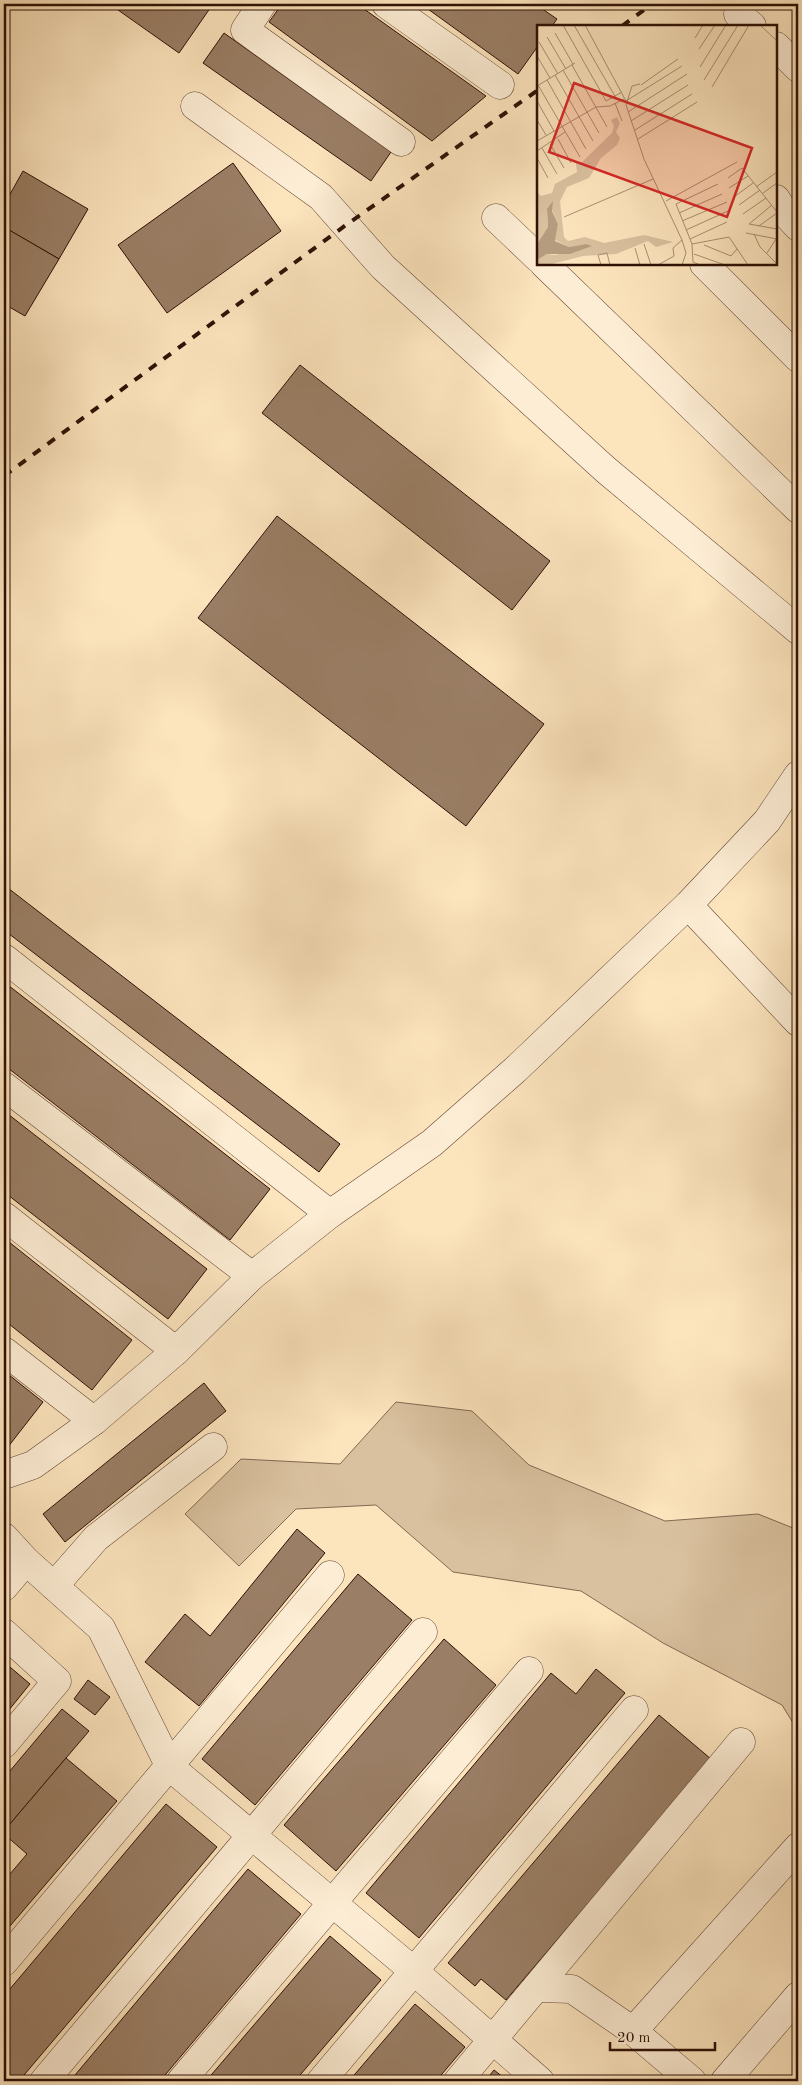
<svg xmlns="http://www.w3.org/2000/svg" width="802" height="2085" font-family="'Old Standard TT',serif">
  <rect width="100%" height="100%" fill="#fce4bd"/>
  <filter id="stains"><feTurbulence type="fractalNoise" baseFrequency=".004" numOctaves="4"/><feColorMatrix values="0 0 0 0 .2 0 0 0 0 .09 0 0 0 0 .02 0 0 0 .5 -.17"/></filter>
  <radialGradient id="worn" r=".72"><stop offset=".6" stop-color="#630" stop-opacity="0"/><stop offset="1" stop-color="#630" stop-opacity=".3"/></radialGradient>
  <polygon fill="#d9c09e" stroke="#846852" points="396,1402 472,1411 529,1465 665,1521 758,1514 798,1530 798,1731 782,1705 663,1643 581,1591 453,1572 376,1505 296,1509 239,1566 185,1514 241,1459 340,1464"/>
  <g fill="#9a7e65" stroke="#2f1005">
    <polygon points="112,4 213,4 179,53 111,5"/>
    <polygon points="282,4 357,4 486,96 432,141 269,22"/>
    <polygon points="421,4 535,4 557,19 552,26 538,26 538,46 518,74"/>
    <polygon points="224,33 391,152 371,181 203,63"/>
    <polygon points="233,163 281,231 167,313 118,245"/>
    <polygon points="23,171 88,209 59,259 4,227 4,205"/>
    <polygon points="4,227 59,259 25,316 4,304"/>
    <polygon points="300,365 550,561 512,610 262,413"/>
    <polygon points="277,516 544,724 466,826 198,618"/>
    <polygon points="4,885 340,1144 319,1172 4,930"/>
    <polygon points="4,982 270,1189 230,1240 4,1065"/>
    <polygon points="4,1111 207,1269 168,1319 4,1192"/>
    <polygon points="4,1238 132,1340 92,1390 4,1320"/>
    <polygon points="4,1371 43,1402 4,1452"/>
    <polygon points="204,1383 226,1411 65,1542 43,1514"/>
    <polygon points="297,1529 325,1553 199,1706 145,1662 185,1614 210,1636"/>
    <polygon points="358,1574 412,1620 255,1805 202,1759"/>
    <polygon points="444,1639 496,1685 336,1871 284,1825"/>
    <polygon points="4,1662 30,1684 4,1716"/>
    <polygon points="596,1669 625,1693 419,1938 366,1893 551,1673 576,1694"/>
    <polygon points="88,1680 110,1697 95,1715 74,1699"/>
    <polygon points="62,1709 89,1731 4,1831 4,1778"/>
    <polygon points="659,1715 711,1759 506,2000 481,1979 475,1986 448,1963"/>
    <polygon points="66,1758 117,1801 4,1933 4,1881 27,1854 4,1834 4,1831"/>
    <polygon points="166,1804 217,1847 19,2081 4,2081 4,1996"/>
    <polygon points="248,1869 301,1914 160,2081 70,2081"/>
    <polygon points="330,1936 381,1980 295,2081 206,2081"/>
    <polygon points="415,2004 465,2047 436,2081 349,2081"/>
    <polygon points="494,2070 508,2081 485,2081"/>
  </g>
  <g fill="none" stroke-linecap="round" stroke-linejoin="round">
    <g stroke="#624533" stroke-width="29">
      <g id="minor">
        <polyline points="262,4 245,30 401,142"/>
        <polyline points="386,4 500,85"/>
        <polyline points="738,14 752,26"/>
        <polyline points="776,46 798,68"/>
        <polyline points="195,106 321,197 383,267 606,470 798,630"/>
        <polyline points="776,199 785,213 798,227"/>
        <polyline points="496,218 538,258"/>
        <polyline points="544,264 798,509"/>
        <polyline points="704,264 798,358"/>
        <polyline points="688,905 798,1022"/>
        <polyline points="4,958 330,1214"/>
        <polyline points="4,1086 252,1276"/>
        <polyline points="4,1216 176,1351"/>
        <polyline points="4,1351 94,1421"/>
        <polyline points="4,1475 33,1465 94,1421 176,1351 252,1276 330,1214 432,1143 515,1070 688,905 767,821 798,775"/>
        <polyline points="4,1537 26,1561 101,1628 170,1767 415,1972 540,2081"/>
        <polyline points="54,1586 96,1538 213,1447"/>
        <polyline points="4,1587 26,1561"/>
        <polyline points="4,1633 57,1681 4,1744"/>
        <polyline points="4,1962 330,1575"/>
        <polyline points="537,1988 572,1989 633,2031 692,2081"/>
        <polyline points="633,2031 798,1847"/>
        <polyline points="44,2081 423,1632"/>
        <polyline points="181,2081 529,1671"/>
        <polyline points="321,2081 634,1710"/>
        <polyline points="458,2081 741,1742"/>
        <polyline points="725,2081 798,1996"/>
      </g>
    </g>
    <use href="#minor" stroke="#fdedd4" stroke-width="28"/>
    <g stroke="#2f1005" stroke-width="4" stroke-dasharray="9 9" stroke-linecap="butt">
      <polyline points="622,26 652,4"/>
      <polyline points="4,476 346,225 538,90"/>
    </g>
  </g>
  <g transform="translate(537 25)">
    <rect width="240" height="240" fill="#fce4bd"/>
    <path d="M80,92L83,98L79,107L83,113L80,120L64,133L52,153L30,162L23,176L27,212L31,216L48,212L67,218L107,210L136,217L119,222L111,216L79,229L46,231L11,240L0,239V235L10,229L18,230L49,219L32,222L18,215L21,199L14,182L10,187L11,202L0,219V167L4,171L15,168L18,159L40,147L39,138L45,137L75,108L77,101L74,95Z" fill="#d9c09e"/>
    <path d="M16,176L15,186L21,199L18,216L32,222L49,219L55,221L33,229H10L0,235V219L11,202L10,184Z" fill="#b69c7e"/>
    <path fill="none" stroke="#aa8f73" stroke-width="1" d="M26,0L69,76L85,67M37,0L79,73M48,0L89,76L145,41M223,0L240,16M18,8L36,39M10,12L29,44M158,13L166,0M2,17L21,49M162,24L178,0M0,31L13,53M35,40L70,102M163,42L189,0M26,45L62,108M18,50L56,116M10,55L49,124M167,55L201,0M103,59L95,61L89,80L107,134L145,215L149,228L145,240M1,60L43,132M104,60L141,34M0,61L38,38M175,62L212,0M0,76L17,106M78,78L85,96M91,87L150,49M0,95L9,110M94,96L151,60M98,105L155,69M21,114L34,138M101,114L160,77M0,116L59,82L73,81L87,74M13,119L27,143M5,123L20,149M0,126L28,107M0,133L11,153M191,153L205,143L240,187M219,162L240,147M192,163L211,151M226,168L240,158M197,172L216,158M129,176L200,137M202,180L223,165M235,180L212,199L240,204M142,188L185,169M206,189L229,173M27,192L116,154M145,196L190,177M222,201L240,188M149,205L191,186M209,208L240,214M217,209L223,222L240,239M153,214L190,197M107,219L114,240M155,219L192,212L211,240M167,220L194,231L200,224M98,223L103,240M230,228L239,214M157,229L188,240M64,240L61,230L70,228L73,240M121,240L137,231L136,223L145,215M163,240L156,237L155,219L139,179L181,159"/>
    <path fill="#d62828" fill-opacity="0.15" stroke="#d62828" stroke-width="2.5" d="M37,58L215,123L190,192L12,127Z"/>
    <rect width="240" height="240" fill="none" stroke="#2f1005" stroke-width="2.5"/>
  </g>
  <rect width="802" height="2085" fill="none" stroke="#fce4bd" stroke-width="20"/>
  <rect x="5" y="5" width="792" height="2075" fill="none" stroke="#2f1005" stroke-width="2.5"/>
  <rect x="10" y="10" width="782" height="2065" fill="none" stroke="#2f1005"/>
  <path d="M610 2042v8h105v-8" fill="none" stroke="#2f1005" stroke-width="2.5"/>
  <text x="617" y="2042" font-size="15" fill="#2f1005" stroke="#fdedd4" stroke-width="4" paint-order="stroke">20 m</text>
  <rect width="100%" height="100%" filter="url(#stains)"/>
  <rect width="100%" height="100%" fill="url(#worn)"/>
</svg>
